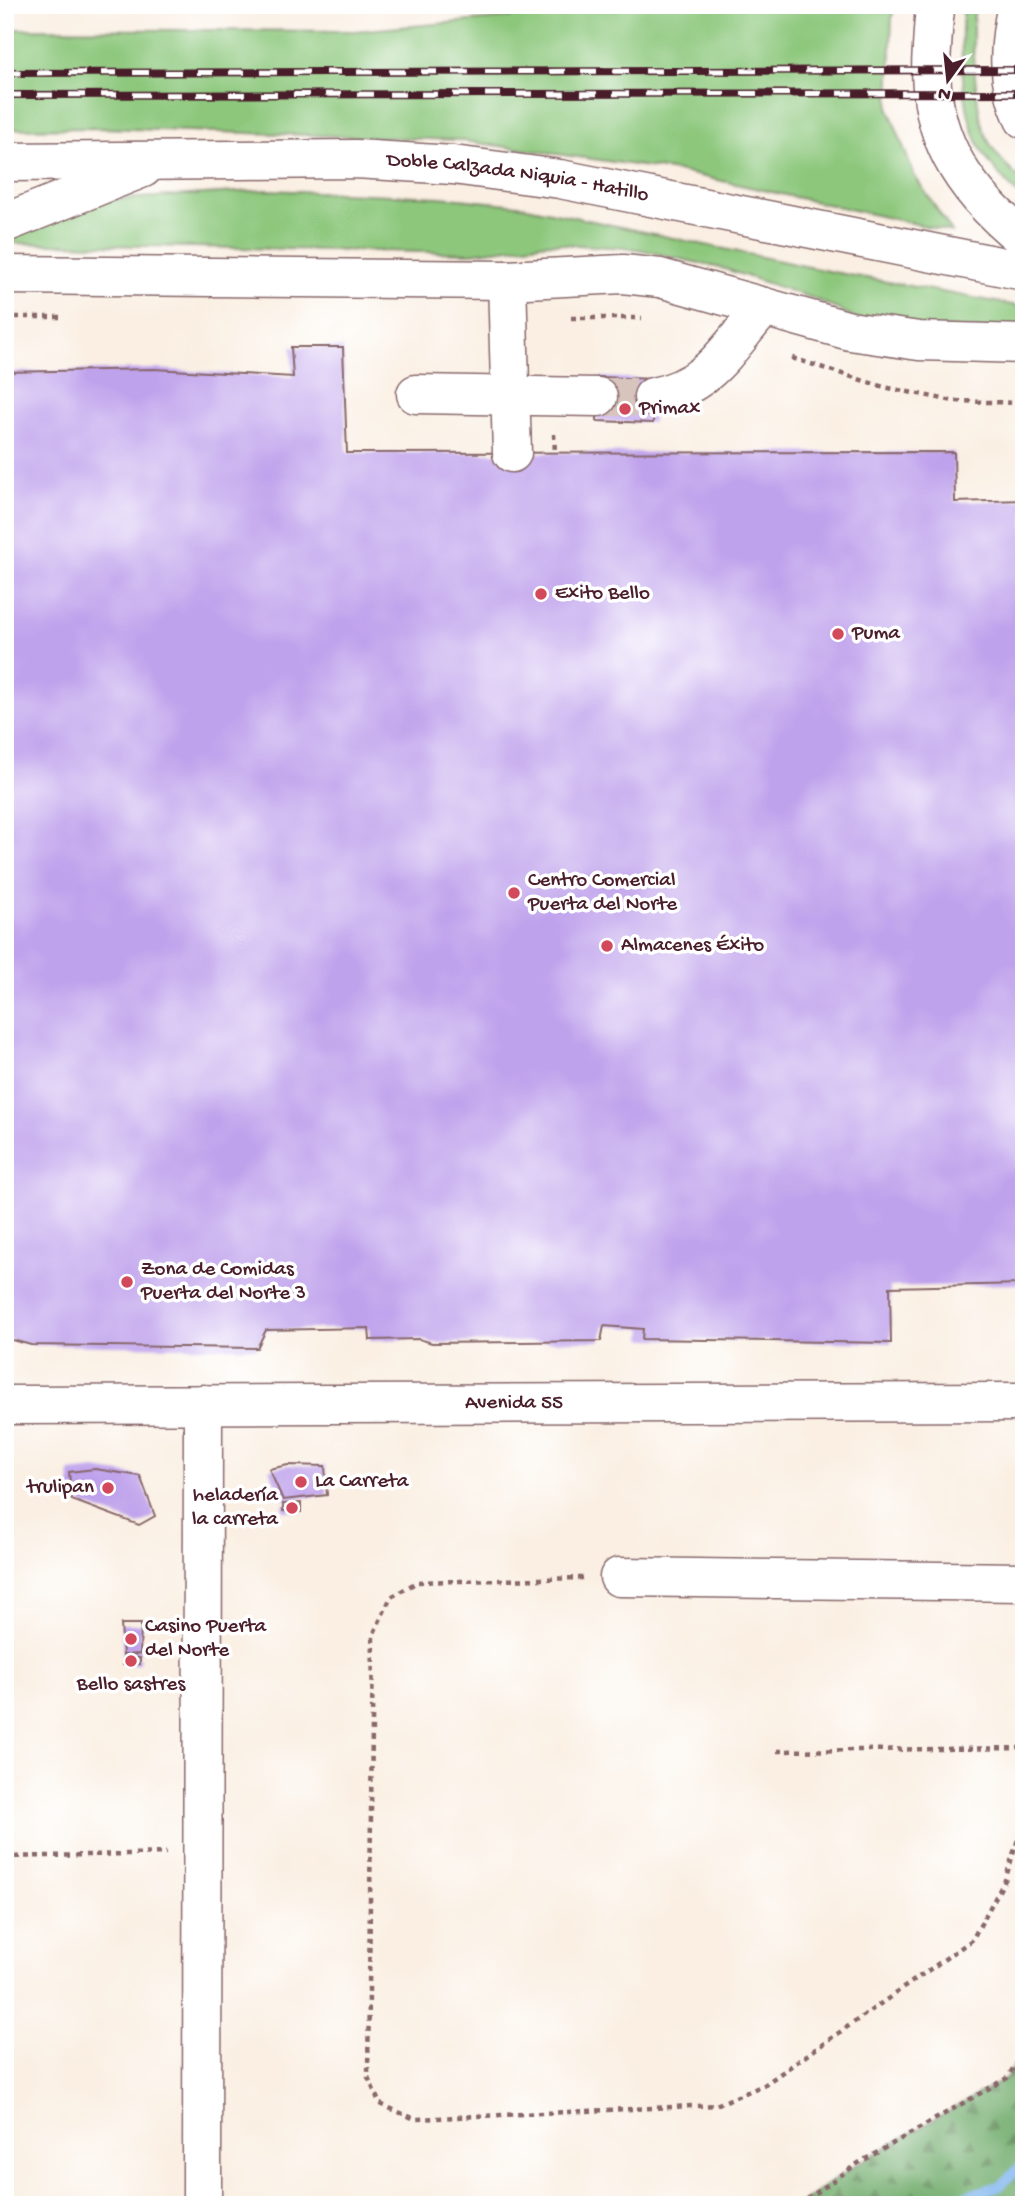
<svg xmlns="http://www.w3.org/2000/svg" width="1029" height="2210" font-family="'Gochi Hand',sans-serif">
  <defs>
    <pattern id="forest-firs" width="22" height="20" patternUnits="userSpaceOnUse" patternTransform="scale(1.75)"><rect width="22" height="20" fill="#71ac6c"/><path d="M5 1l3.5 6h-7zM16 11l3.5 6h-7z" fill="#5f8b59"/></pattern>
  </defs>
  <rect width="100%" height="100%" fill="#fff"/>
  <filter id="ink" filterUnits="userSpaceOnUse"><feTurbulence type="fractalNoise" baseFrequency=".0143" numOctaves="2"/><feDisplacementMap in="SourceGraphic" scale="14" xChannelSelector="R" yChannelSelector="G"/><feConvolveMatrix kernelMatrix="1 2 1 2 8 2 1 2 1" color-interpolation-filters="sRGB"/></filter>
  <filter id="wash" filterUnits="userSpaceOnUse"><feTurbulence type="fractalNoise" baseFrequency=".00686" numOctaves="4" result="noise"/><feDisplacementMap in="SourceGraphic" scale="28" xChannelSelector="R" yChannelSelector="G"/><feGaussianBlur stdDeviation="1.57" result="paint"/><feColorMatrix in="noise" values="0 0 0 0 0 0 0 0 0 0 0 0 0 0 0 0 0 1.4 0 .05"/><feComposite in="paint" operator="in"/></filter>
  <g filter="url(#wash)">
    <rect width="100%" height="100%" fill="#faefe2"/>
    <g fill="#8cc77c" stroke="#6b7354" stroke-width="2">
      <polygon points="559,5 895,5 892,17 889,109 914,175 952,232 677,171 457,140 100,128 5,129 5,29 354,31 506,18"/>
      <path d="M964,5H976C969,29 976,107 984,131C990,149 1009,170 1024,183V200C1007,184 989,166 979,145C961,108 959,46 964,5Z"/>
      <polygon points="268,190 440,197 518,205 828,271 1024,307 1024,330 874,326 815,299 725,269 637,249 548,243 471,253 5,243 5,238 92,201"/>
    </g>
    <polygon fill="url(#forest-firs)" stroke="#5e664c" stroke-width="2" points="1024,2051 1024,2205 799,2205 857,2164 1007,2078"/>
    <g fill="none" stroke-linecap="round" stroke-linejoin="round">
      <polyline stroke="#80b5ee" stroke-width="10" points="939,2205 1001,2185 1024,2163"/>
    </g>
    <g id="blocks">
      <g fill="#bfa2ec">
        <polygon points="291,347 343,347 347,453 954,452 955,502 1024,500 1024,1284 890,1287 891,1343 642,1339 643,1329 604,1326 601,1341 432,1343 419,1339 370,1340 369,1328 266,1330 257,1348 31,1345 5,1338 5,372 154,369 293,377"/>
        <polygon points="598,377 654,379 653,423 597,421"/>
        <polygon points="288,1465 325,1466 327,1495 283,1500 269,1469"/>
        <polygon points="95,1469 140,1476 155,1516 139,1525 72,1500 69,1472"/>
        <polygon points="301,1503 301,1512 283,1511 283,1504"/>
        <polygon points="121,1624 141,1624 140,1654 123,1655"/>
        <polygon points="123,1658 140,1658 140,1664 123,1665"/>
      </g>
    </g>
  </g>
  <g filter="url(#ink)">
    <use href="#blocks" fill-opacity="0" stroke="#88686b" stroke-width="2"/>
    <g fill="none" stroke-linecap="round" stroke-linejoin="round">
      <polyline stroke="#d7c5bd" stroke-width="38" stroke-dasharray="38 19" stroke-linecap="butt" points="598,397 653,397"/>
      <g stroke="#88686b" stroke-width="41">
        <g id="minor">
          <path d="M1017,5C1008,47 1006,80 1024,119"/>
          <polyline points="5,275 507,280 623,274 660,278 850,331 919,341 1024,344"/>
          <polyline points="507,280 512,453"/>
          <polyline points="416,394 598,397"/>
          <path d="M653,397C711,386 728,347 764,307"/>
          <path id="s1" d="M5,1405L1024,1402"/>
          <polyline points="619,1577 1024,1582"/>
          <polyline points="202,2205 203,1404"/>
        </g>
      </g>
      <g stroke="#88686b" stroke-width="41">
        <g id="highway">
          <path d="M936,5C933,19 933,34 932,48C925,132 960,188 1024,239"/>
          <path id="s2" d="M5,162L356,159L453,165L560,179L1024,271"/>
          <polyline points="5,223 143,168"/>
        </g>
      </g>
      <g stroke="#88686b" stroke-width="4.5" stroke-dasharray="5 5" stroke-linecap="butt">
        <polyline points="5,317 61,317"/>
        <polyline points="571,318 642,318"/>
        <polyline points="792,358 884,387 953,401 1024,403"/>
        <polyline points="554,434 555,453"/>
        <polyline points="583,1578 417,1582 391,1597 373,1635 368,2077 380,2104 415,2119 716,2105 764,2085 972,1940 1005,1880 1024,1820"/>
        <polyline points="777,1751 1024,1748"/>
        <polyline points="5,1857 166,1853"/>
        <polyline points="799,2205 857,2164 1007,2078 1024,2051"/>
      </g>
      <use href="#minor" stroke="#fff" stroke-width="38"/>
      <use href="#highway" stroke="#fff" stroke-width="38"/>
      <g stroke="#4a1f2b" stroke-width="8">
        <g id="rail">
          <polyline points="5,73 1024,70"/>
          <polyline points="5,95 1024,93"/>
        </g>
      </g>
      <use href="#rail" stroke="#fff" stroke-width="5" stroke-dasharray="16" stroke-linecap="butt"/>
    </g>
  </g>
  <g fill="#d1495b" stroke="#fff" stroke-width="2.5">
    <circle cx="625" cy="409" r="7"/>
    <circle cx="541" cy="594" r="7"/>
    <circle cx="838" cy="634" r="7"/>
    <circle cx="514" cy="893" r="7"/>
    <circle cx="607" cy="946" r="7"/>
    <circle cx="127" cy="1282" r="7"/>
    <circle cx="301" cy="1482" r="7"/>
    <circle cx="108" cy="1488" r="7"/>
    <circle cx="292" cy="1508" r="7"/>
    <circle cx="131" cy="1639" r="7"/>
    <circle cx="131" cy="1661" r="7"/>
  </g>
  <g text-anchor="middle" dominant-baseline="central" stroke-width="7" stroke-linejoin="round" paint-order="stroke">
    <g font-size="21" fill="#4a1f2b" stroke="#fff">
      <text stroke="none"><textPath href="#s2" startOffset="514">Doble Calzada Niquia - Hatillo</textPath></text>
      <text stroke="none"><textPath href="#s1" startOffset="509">Avenida 55</textPath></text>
    </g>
    <g font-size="21" fill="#4a1f2b" stroke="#fff" text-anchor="start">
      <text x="639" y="409">Primax</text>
      <text x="555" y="594">Exito Bello</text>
      <text x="852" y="634">Puma</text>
      <text x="528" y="881">Centro Comercial<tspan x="528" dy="24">Puerta del Norte</tspan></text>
      <text x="621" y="946">Almacenes Éxito</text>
      <text x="141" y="1270">Zona de Comidas<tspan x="141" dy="24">Puerta del Norte 3</tspan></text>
      <text x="315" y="1482">La Carreta</text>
      <text x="94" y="1488" text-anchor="end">trulipan</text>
      <text x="278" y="1496" text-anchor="end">heladería<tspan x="278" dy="24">la carreta</tspan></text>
      <text x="145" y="1627">Casino Puerta<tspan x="145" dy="24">del Norte</tspan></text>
      <text x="131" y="1685" text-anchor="middle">Bello sastres</text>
    </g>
  </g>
  <rect width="1029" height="2210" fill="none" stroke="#fff" stroke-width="28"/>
  <g transform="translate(948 80) rotate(195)" stroke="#ffffff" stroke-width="5" paint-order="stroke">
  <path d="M0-5L12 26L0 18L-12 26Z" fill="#4a1f2b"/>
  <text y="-10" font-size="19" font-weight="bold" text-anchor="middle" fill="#4a1f2b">N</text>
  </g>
</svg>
